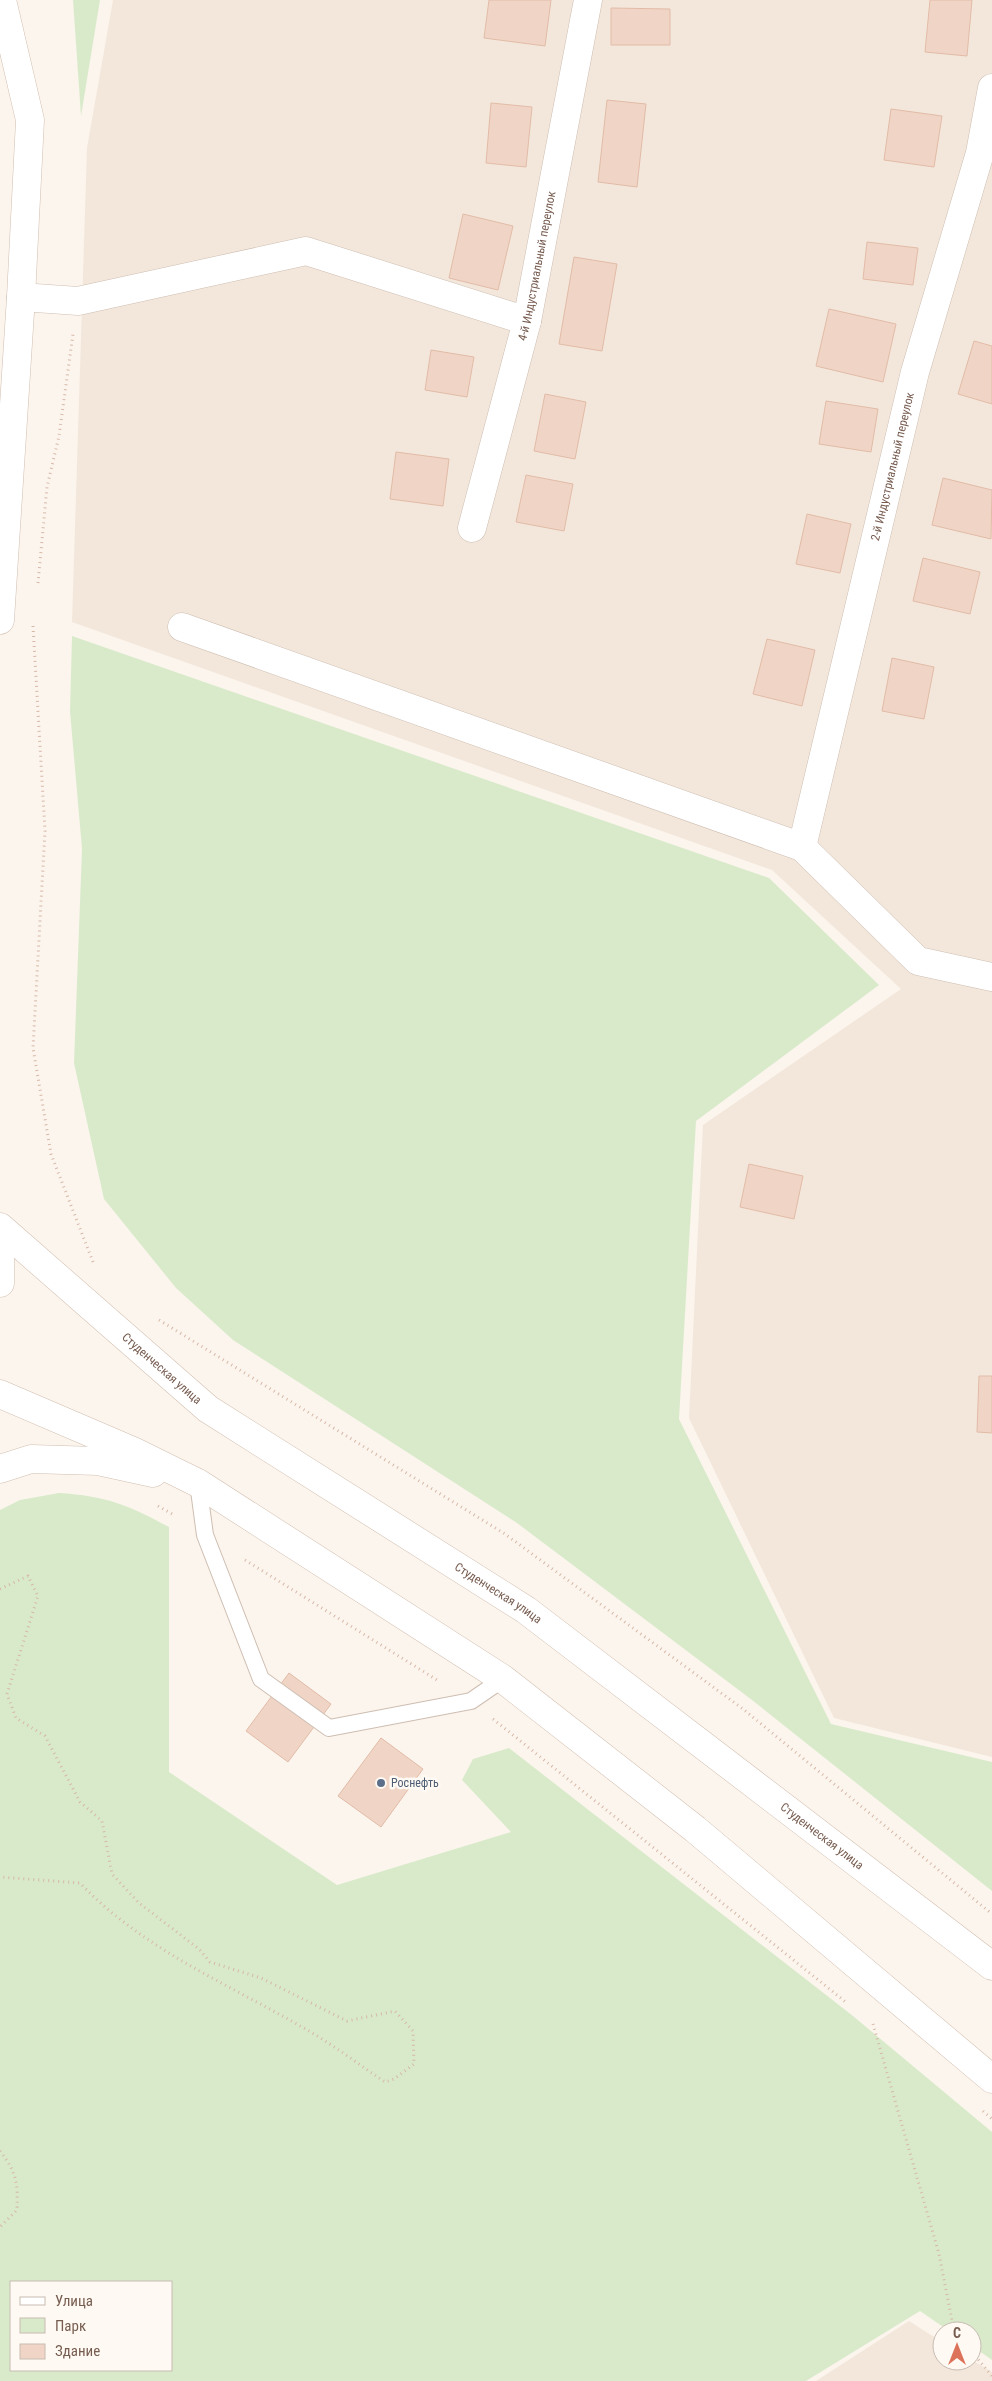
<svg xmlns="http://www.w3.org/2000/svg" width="992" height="2381" font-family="'Roboto Condensed',sans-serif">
  <rect width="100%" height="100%" fill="#fcf5ed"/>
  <g fill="#f3e7db">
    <polygon points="113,0 992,0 992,1757 834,1718 689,1418 703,1125 901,989 772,870 72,622 87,148"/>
    <polygon points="909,2321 942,2342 942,2361 972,2360 992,2372 992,2381 816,2381"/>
  </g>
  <g fill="#d9eacb" fill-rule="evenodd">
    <polygon points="73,0 100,0 81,116"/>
    <polygon points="72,636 769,878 879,985 696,1121 679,1419 831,1724 992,1762 992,1891 752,1700 517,1523 233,1340 176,1288 104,1199 74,1063 82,849 70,711"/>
    <path d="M59,1493C107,1496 128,1505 169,1527V1772L337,1885L511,1832L462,1780L473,1759L509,1748L853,2016L992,2132V2360L972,2346V2331H949L920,2311L806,2381H0V1510L20,1500ZM11,2282H171V2370H11Z"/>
  </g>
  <g fill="#f0d5c6" stroke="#e2bba7">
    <polygon points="489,0 551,0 545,46 484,38"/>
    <polygon points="930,0 972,0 967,56 925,52"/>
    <polygon points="611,8 670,9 670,45 611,45"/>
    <polygon points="607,100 646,104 637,187 598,182"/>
    <polygon points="491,103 532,107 526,167 486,163"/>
    <polygon points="891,109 942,116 934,167 884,160"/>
    <polygon points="463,214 513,226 498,290 449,278"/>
    <polygon points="867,242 918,248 913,285 863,279"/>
    <polygon points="574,257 617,264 602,351 559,344"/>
    <polygon points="829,309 896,324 883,382 816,366"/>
    <polygon points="974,341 992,346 992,404 958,394"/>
    <polygon points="431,350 474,357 467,397 425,390"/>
    <polygon points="545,394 586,402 575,459 534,451"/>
    <polygon points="826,401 878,409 871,452 819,444"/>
    <polygon points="396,452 449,459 443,506 390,499"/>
    <polygon points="526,475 573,484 564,531 516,522"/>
    <polygon points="943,478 992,490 991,539 932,525"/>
    <polygon points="807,514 851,524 840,573 796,564"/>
    <polygon points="923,558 980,572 970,614 913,601"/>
    <polygon points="767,639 815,650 802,706 753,694"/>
    <polygon points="892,658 934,667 924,719 882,711"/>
    <polygon points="749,1164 803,1176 794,1219 740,1207"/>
    <polygon points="979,1376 992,1376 992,1433 977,1432"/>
    <polygon points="289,1673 331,1704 288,1762 246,1731"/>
    <polygon points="381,1738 423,1769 381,1827 338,1796"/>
  </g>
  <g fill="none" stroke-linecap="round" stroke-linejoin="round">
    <g stroke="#cebeb2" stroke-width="18">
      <polyline id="lane" points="198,1483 205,1535 261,1679 329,1728 471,1701 503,1679"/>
    </g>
    <g stroke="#cebeb2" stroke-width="29">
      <g id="street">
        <polyline points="21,297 78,301 306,251 527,321"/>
        <path id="s1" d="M472,528L527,321L588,0"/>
        <polyline points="182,627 802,847 918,961 992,977"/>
        <path id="s2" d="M802,847L915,372L980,153L992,88"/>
      </g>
    </g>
    <g stroke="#d1beb0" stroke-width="29">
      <g id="secondary">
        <polyline points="0,620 21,297 30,120 2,0"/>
        <path id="s3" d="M0,1227L208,1409L526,1610L992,1966"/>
        <polyline points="0,1232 0,1283"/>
        <polyline points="0,1394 133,1451 198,1483 503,1679 695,1829 992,2079"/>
        <polyline points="0,1469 31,1459 98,1461 153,1473"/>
      </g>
    </g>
    <g stroke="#d6b8a8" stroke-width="3" stroke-dasharray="1 4" stroke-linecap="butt">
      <polyline points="38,583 47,487 59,436 73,334"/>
      <polyline points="33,626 45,831 33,1048 51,1154 93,1262"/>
      <polyline points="159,1320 505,1534 743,1709 992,1914"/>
      <polyline points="158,1506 174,1515"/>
      <polyline points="245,1560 437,1680"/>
      <path d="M0,1589L28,1576L38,1596L7,1694L16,1718L45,1736L80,1802L102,1821L112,1874L139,1903L199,1949L210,1962L261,1978L347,2021L395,2011L413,2031L414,2064L394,2079L385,2082C358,2064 331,2043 302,2027C224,1982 143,1949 80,1883L0,1877"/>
      <polyline points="493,1719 847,2003"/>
      <polyline points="873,2024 939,2254 954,2331"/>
      <polyline points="983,2111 992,2119"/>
      <path d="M0,2151C17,2173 18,2183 17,2210L0,2227"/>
      <polyline points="972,2352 992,2376"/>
    </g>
    <use href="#lane" stroke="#fff" stroke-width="16"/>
    <use href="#street" stroke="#fff" stroke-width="28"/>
    <use href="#secondary" stroke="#fff" stroke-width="28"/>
  </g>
  <circle fill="#5c6f8a" stroke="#fefaf3" stroke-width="2" cx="381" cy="1783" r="5"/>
  <g text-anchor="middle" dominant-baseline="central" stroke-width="5" stroke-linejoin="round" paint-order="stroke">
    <g font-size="12" fill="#775c50" stroke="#fefaf3">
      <text stroke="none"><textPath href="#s1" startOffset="270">4-й Индустриальный переулок</textPath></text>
      <text stroke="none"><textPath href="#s2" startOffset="391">2-й Индустриальный переулок</textPath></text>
      <text stroke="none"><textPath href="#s3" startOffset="215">Студенческая улица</textPath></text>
      <text stroke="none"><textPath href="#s3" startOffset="620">Студенческая улица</textPath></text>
      <text stroke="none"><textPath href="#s3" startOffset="1025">Студенческая улица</textPath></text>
    </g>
    <g font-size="12" fill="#4e5e75" stroke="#fefaf3" text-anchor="start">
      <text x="391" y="1783">Роснефть</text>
    </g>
  </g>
  <rect x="10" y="2281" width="162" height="90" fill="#fefaf3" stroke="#c8bbb2"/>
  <rect x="20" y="2297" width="25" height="8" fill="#ffffff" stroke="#c8bbb2"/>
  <text x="55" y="2306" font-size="15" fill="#775c50">Улица</text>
  <rect x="20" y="2318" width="25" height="15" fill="#d9eacb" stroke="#c8bbb2"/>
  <text x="55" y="2331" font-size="15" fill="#775c50">Парк</text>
  <rect x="20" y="2344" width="25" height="15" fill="#f0d5c6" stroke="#c8bbb2"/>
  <text x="55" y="2356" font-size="15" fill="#775c50">Здание</text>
  <g transform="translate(957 2346)"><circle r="24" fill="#fefaf3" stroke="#c8bbb2"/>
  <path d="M0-4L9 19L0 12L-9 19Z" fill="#dd725a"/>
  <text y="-8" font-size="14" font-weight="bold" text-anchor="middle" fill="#775c50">С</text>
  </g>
</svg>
